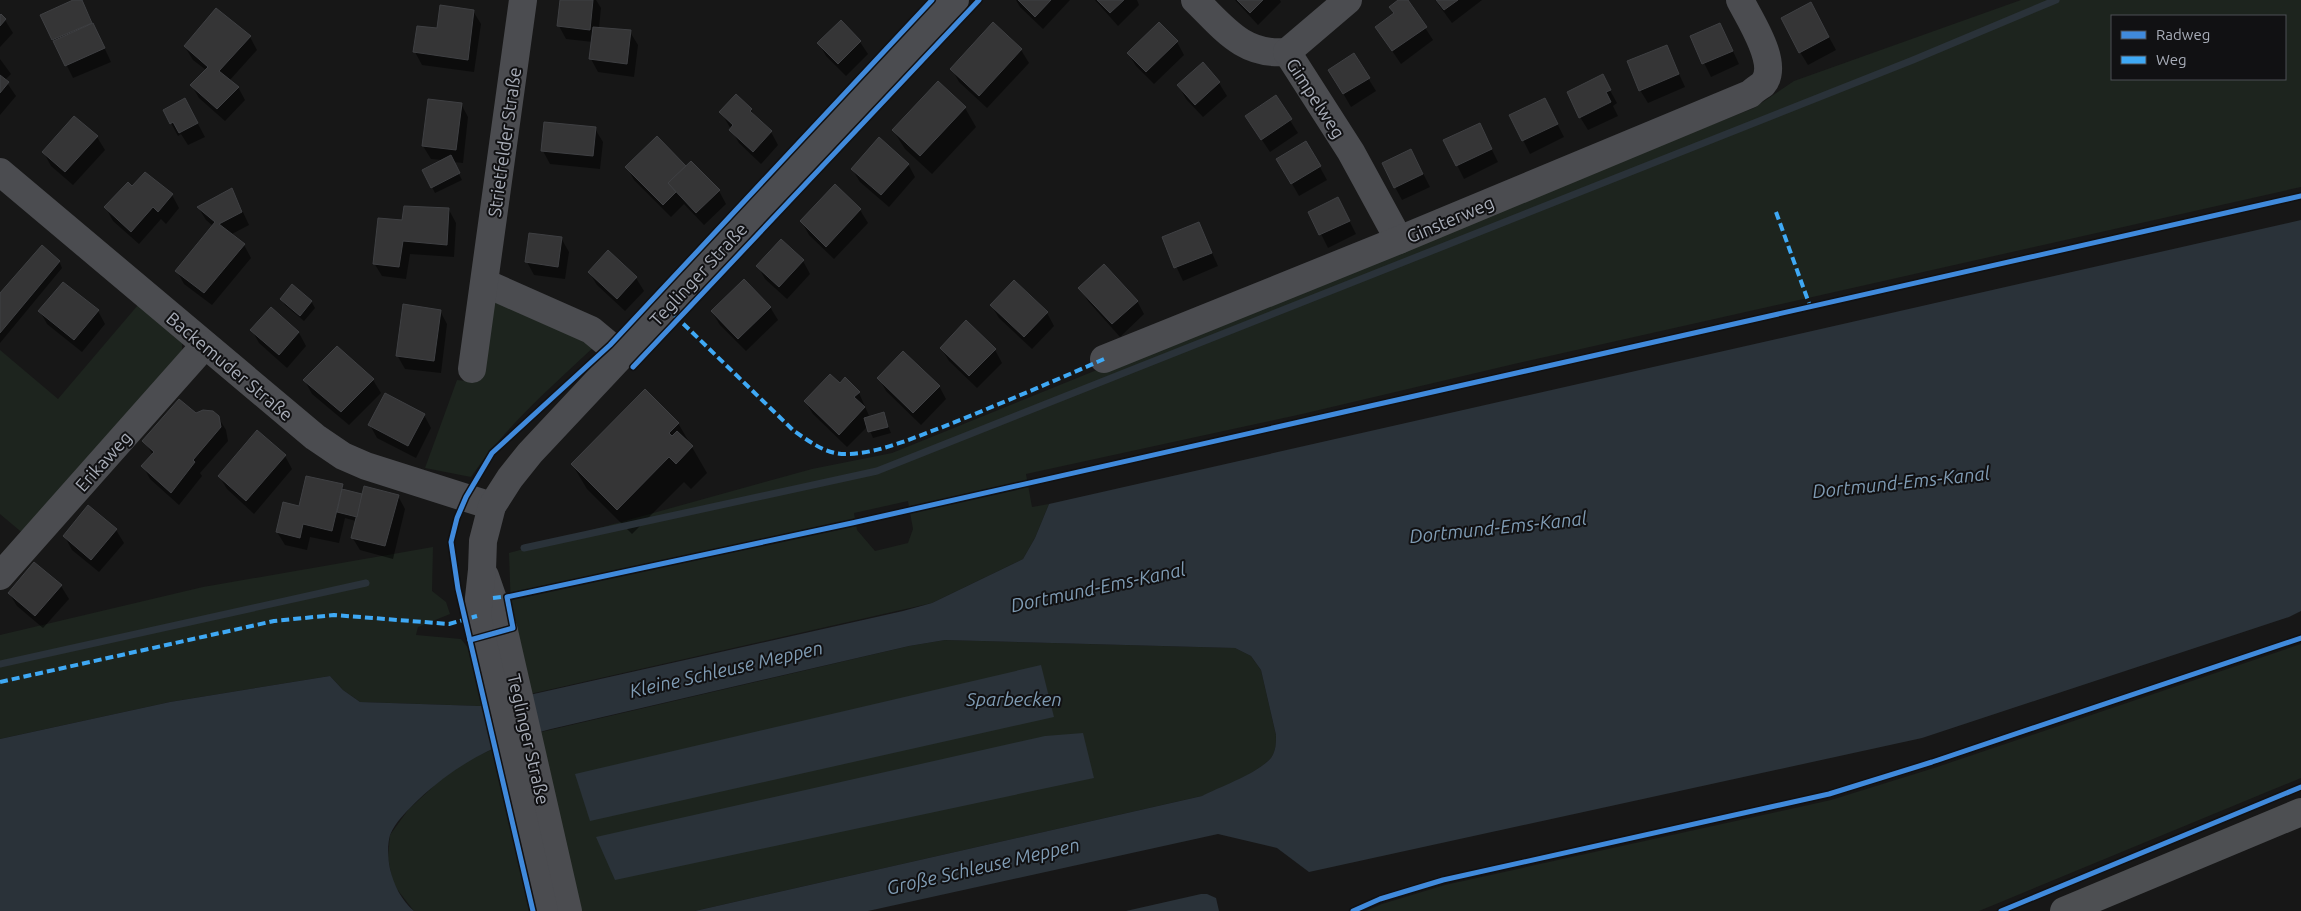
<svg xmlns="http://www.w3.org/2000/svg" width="2301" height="911" font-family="Ubuntu,sans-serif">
  <rect width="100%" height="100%" fill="#171717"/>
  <g fill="#1d241e" fill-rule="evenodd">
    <path d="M2021,0H2301V187L1514,364L1302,414L1026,474L1032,507L1049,504L1035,538L1023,559L932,603L530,694L511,610L509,553L812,469L892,453L1408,244L1754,108L1794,81ZM2112,16H2285V79H2112ZM908,501L913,529L908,543L875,551L857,530L854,513Z"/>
    <path d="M496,300L598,343C553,386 506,425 471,477L425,468L457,380L474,382L487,302Z"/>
    <polygon points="138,305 182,343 182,356 25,535 0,514 0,350 58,399"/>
    <polygon points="433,547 432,591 446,602 450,614 418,627 416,635 461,639 509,699 480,706 360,702 343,690 330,676 170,702 0,739 0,635 203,587"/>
    <path d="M945,640L1235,648L1251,656L1261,670L1276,735C1276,743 1276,752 1271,758C1257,774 1221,787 1202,796L695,911H414L393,884L388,858L390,835L408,810L438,782L466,761L520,737L909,646Z"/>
    <polygon points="2301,644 2301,778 1979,911 1366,911 1382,904 1445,885 1831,800 1934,768"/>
  </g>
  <g fill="#2a3239">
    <path d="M2301,220V611L2289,617L1922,738L1309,872L1277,848L1218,834L868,911H695L1202,796C1221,786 1257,774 1271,758C1276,751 1276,743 1276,735L1261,670L1251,656L1235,648L945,640L909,646L551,729C498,742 459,762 418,800C409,809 395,822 390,835C387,846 388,859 390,869C394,885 401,900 414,911H0V739L170,702L330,676L343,690L360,702L480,706L903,611L932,603L1023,559L1035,538L1049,504Z"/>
    <polygon points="1041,665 1054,717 590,821 575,774"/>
    <polygon points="1083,733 1094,778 615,880 596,837 1045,736"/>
    <polygon points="1201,894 1207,894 1216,898 1219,911 1126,911"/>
  </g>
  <g fill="#0007">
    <polygon points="76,0 81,0 87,11 111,62 73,78 42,16"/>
    <polygon points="562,0 596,0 601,8 599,28 630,32 638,45 634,77 598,72 591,59 593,42 566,39 559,26"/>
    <polygon points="1016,0 1070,0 1043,29 1020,7"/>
    <polygon points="1095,0 1137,0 1139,5 1118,26"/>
    <polygon points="1235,0 1280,0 1281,2 1258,25"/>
    <polygon points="1400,0 1407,0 1433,40 1401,64 1376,27 1395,14"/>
    <polygon points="1435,0 1482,0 1452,23"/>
    <polygon points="473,11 481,24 474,72 422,65 415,52"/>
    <polygon points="0,16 5,20 13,33 0,47"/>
    <polygon points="1818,17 1836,50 1808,65 1800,52"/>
    <polygon points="993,24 1021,50 1029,63 987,108 959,82 952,69"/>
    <polygon points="1720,24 1739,64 1711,77 1691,37"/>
    <polygon points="250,37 257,50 229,81 238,87 245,100 225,121 199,98 192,86 206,70 193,60 185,47"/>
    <polygon points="860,42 868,54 846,76 826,56 819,43"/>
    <polygon points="1177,42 1184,55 1154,84 1136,66 1128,53"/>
    <polygon points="1666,46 1685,87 1648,103 1640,90"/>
    <polygon points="0,59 11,74 5,80 16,96 0,115"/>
    <polygon points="1203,64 1219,83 1227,96 1203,117 1186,99 1179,86"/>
    <polygon points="1602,76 1617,103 1613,106 1618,116 1588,130 1580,117"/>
    <polygon points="1368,78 1376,91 1351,107 1337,83"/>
    <polygon points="1275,97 1298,133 1270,152 1246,116"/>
    <polygon points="1545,100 1564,137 1530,154 1511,116"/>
    <polygon points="461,104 468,117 463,163 453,162 462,180 435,193 432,187 442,160 431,159 423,146"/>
    <polygon points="965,108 976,127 932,174 905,149 893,130"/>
    <polygon points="751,110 757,120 771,132 778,145 761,164 739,143 721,112"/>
    <polygon points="192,113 205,137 188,145 181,134 178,136 171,123"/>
    <polygon points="1479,124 1498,162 1464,179 1445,141"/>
    <polygon points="595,129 603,142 600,169 550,164 543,151"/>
    <polygon points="97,137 105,150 73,185 51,166 44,153"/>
    <polygon points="1306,142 1327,180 1299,196 1278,159"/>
    <polygon points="1411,150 1430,187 1402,200 1395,187"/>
    <polygon points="691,162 719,191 726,204 704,225 684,204 671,217 634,180 627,167 685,168"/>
    <polygon points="908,164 915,177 889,207 860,182 852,169"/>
    <polygon points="835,186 860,210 868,223 834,259 809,235 802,222"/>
    <polygon points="133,187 172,195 179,208 166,224 161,219 139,244 113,221 106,208"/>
    <polygon points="232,189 249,225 230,235 244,245 251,258 212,305 184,284 177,271 213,226 206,220 198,207"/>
    <polygon points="449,210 456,223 454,257 410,254 406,279 382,276 374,263 403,221"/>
    <polygon points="1310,212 1345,212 1356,234 1328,248"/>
    <polygon points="1198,223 1218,266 1183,281 1163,238"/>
    <polygon points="561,238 569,252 565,279 534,275 527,262"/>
    <polygon points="608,252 636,278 644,291 625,311 597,285 589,272"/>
    <polygon points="59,261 62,268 0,343 0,295"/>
    <polygon points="803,261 810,274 787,299 765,279 758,266"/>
    <polygon points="1080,288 1137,301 1144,314 1120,337 1088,301"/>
    <polygon points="281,299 311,301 315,308 304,321 285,305"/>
    <polygon points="991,305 1047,313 1054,326 1032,349 999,318"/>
    <polygon points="770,307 778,320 746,351 720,325 712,312"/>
    <polygon points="271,309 299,333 306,346 287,368 259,343 252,330"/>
    <polygon points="40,311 98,311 105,324 82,352 47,324"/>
    <polygon points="440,311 447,324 441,373 405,369 397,355"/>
    <polygon points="337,348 373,380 381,393 349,425 312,394 305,381"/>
    <polygon points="941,348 995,350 1002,363 977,388 949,361"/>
    <polygon points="879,378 939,386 946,399 921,425 886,391"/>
    <polygon points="859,393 870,418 883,414 891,433 873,438 868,426 847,447 813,414 805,401"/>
    <polygon points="196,414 218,417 226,430 228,441 200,473 202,476 179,505 150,479 143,466 153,455 144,441"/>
    <polygon points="424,415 431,428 416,458 377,438 370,425"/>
    <polygon points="678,423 707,473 691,489 684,482 632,534 587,489 572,464"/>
    <polygon points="257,432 285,456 292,469 254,514 227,489 219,476"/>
    <polygon points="342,485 345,491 363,497 398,496 405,509 393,559 360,550 352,537 356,521 345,518 339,543 310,537 307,550 285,545 277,532 300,508"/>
    <polygon points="89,507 116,530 124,543 99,572 72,550 65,537"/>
    <polygon points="34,564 61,586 69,599 43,628 17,606 9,593"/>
  </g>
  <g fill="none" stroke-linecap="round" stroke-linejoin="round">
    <g stroke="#2a3239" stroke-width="7">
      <polyline points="524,548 877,471 1913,60 2056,0"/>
      <polyline points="0,664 366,583"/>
    </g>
  </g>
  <g fill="#353536" stroke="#3f4043">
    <polygon points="73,0 82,0 92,23 52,40 40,15"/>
    <polygon points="560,0 593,0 590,30 557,26"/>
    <polygon points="1018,0 1051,0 1035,17"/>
    <polygon points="1097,0 1124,0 1110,13"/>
    <polygon points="1237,0 1263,0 1250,13"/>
    <polygon points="1398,0 1408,0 1427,27 1392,51 1375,27 1394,13 1389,7"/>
    <polygon points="1436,0 1458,0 1444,10"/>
    <polygon points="1811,2 1829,37 1799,53 1781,18"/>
    <polygon points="440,5 474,10 468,60 413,52 417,26 437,28"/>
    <polygon points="216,8 251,36 219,71 239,87 217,109 190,85 208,67 184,46"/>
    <polygon points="1,14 6,19 0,26 0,15"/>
    <polygon points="841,20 861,41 838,64 817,43"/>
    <polygon points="993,22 1022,49 979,96 950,69"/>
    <polygon points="1159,22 1178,41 1146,72 1127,53"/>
    <polygon points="93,23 105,48 65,66 53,41"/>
    <polygon points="1720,23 1733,51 1702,64 1690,36"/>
    <polygon points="593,27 631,30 627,64 589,59"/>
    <polygon points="1667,45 1679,74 1639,91 1627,61"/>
    <polygon points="1354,53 1370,78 1343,94 1328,70"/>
    <polygon points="1203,62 1220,82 1195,105 1177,85"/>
    <polygon points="1603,74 1611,90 1606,92 1611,102 1579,118 1567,92"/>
    <polygon points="0,75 9,82 0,93"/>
    <polygon points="938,81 966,107 920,156 892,130"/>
    <polygon points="736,94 752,109 750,111 772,131 753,152 729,130 733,125 719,112"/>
    <polygon points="1276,95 1292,119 1261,140 1245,116"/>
    <polygon points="185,98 198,123 179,133 173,122 170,124 163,110"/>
    <polygon points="1545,98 1558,124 1522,141 1509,115"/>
    <polygon points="428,99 462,103 456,150 422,146"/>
    <polygon points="74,116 98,136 65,172 42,152"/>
    <polygon points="544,122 596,127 593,156 541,151"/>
    <polygon points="1480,123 1492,149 1456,166 1443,140"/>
    <polygon points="657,136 686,166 668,183 676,192 663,205 625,167"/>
    <polygon points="879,137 909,164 881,195 851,169"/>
    <polygon points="1306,141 1321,166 1291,184 1276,159"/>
    <polygon points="1411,149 1423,174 1394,188 1382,163"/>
    <polygon points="451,155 460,173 431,188 422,170"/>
    <polygon points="691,161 720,190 696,213 668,183"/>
    <polygon points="145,172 173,194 158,212 153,207 131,232 104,207 128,182 132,186"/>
    <polygon points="835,184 861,209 826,247 800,221"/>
    <polygon points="232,188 242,212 219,224 245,244 204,293 175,271 215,222 197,207"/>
    <polygon points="1338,197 1350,221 1319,235 1308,212"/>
    <polygon points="404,206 449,208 447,245 403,241 399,267 373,264 378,218 402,220"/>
    <polygon points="1199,222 1212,253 1174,268 1162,237"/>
    <polygon points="529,233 562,237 558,267 525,262"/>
    <polygon points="781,239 804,260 779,287 756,266"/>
    <polygon points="42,245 60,261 0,333 0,293"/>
    <polygon points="608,250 637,277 617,299 588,272"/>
    <polygon points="1104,264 1138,301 1112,324 1078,288"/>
    <polygon points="744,279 771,307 738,339 711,311"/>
    <polygon points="1014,280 1048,312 1024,337 990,305"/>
    <polygon points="63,282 99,310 74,340 38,311"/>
    <polygon points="292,284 312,301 300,316 280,299"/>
    <polygon points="403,304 441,310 434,361 396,356"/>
    <polygon points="271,307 299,332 279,355 250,330"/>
    <polygon points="966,320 996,349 969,376 940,348"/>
    <polygon points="337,346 374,379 341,412 303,380"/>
    <polygon points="903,351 940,386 913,413 877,378"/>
    <polygon points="830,374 840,383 845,377 860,392 854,397 865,407 839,435 804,401"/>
    <polygon points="645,389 679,423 669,433 672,436 677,431 693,446 676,464 669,457 617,510 571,464"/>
    <polygon points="385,393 425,414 408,446 368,425"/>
    <polygon points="179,399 196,413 203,410 213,411 219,416 221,427 193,460 195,462 171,493 141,466 154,452 142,441"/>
    <polygon points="884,412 888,427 868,432 864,418"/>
    <polygon points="257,430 286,455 246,501 218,476"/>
    <polygon points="306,476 343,484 332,531 303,524 300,538 276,532 283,502 299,506"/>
    <polygon points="364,486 399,495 385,546 351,538"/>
    <polygon points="342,489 362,494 357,517 337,512"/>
    <polygon points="88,505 117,529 91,560 63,536"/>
    <polygon points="34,562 62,585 35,616 8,593"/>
  </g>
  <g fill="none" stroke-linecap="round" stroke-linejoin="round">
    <g stroke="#4b4c50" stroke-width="28">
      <path d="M1195,0C1224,28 1243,56 1287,52"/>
      <polyline points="1287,52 1351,152 1399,240"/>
      <polyline points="1287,52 1348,0"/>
      <polyline points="0,172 315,437 343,456 366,466 492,506"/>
      <polyline points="485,283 591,330 621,355"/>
      <path d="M1104,359L1399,240L1750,94C1754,90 1759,87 1763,84C1780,64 1750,20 1740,0"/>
      <polyline points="472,369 523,0"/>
      <polyline points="0,576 205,345"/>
      <polyline points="485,576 504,631 568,911"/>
      <polyline points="544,911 477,616 482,570 483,541 492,506 510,478 530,453 955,0"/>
    </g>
    <polyline stroke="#4d4f52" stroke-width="28" points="2064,911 2301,812"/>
    <g stroke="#3fa9f5" stroke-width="4" stroke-dasharray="8 4" stroke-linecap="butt">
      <polyline points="1776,212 1810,306"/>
      <path d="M666,307L794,431C809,441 825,454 845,454C877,454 910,439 940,428C995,406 1050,383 1104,359"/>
      <polyline points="493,598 510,596"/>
      <polyline points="0,682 274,621 334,615 449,624 477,616"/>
    </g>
    <g stroke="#111113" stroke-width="8">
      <g id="cycleway">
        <polyline points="633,367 979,0"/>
        <polyline points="470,640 513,628 507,597 852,523 2301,196"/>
        <polyline points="533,911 458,589 451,542 457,518 466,497 492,453 610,345 932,0"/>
        <polyline points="1353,911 1380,899 1443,880 1829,794 1932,762 2301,638"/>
        <polyline points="2001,911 2301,787"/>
      </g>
    </g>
    <use href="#cycleway" stroke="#408adc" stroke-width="5"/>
  </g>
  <g text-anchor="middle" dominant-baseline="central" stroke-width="4" stroke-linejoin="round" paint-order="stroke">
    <g font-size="18" fill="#a8adb8" stroke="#111113">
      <text transform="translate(1316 98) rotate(57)">Gimpelweg</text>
      <text transform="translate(504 142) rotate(-82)">Strietfelder Straße</text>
      <text transform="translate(1450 219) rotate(-23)">Ginsterweg</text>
      <text transform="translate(698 274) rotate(-47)">Teglinger Straße</text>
      <text transform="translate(230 366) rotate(40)">Backemuder Straße</text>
      <text transform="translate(103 461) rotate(-48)">Erikaweg</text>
      <text transform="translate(529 739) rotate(77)">Teglinger Straße</text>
    </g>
    <g font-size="19" font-style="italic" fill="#7f9bb3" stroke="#111113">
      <text transform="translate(1901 482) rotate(-6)">Dortmund-Ems-Kanal</text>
      <text transform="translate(1498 527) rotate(-6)">Dortmund-Ems-Kanal</text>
      <text transform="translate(1098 587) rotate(-12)">Dortmund-Ems-Kanal</text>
      <text transform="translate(726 669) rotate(-13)">Kleine Schleuse Meppen</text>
      <text x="1014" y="699">Sparbecken</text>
      <text transform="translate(983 866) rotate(-13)">Große Schleuse Meppen</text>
    </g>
  </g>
  <rect x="2111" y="15" width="175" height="65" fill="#111113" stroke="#4d4f55"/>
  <rect x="2121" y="31" width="25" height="8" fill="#408adc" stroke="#4d4f55"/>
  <text x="2156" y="40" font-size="15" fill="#a8adb8">Radweg</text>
  <rect x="2121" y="56" width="25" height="8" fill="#3fa9f5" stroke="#4d4f55"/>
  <text x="2156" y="65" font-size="15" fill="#a8adb8">Weg</text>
</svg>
